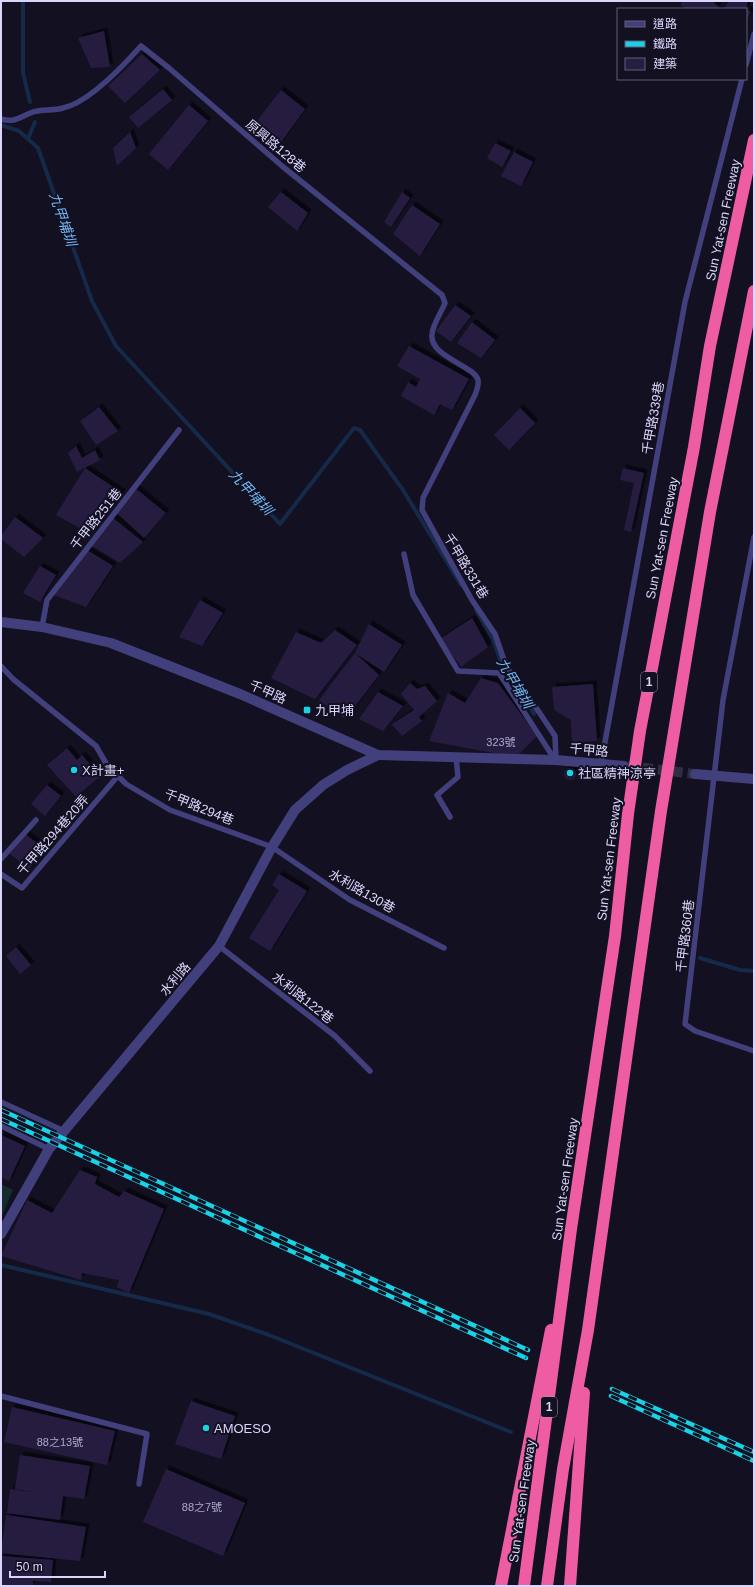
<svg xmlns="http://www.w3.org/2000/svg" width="755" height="1587" font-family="Helvetica,'Noto Sans TC',sans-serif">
  <defs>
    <filter id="shadow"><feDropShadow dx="3.5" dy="-3.5" stdDeviation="0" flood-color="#0009"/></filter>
  </defs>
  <rect width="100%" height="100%" fill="#131022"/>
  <polygon fill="#142c2b" points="1,1184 13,1190 1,1218"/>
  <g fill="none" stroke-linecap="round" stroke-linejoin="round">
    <g stroke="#152948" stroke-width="4">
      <polyline points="23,1 23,73 30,102"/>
      <polyline points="1,125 19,131 38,148 92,301 116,346 280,524 354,428 360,430 403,490 461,585"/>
      <polyline points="28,139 35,122"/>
      <polyline points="476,610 493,639 502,665 534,714"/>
      <polyline points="700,958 740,970 754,971"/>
      <polyline points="1,1265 209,1314 269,1335 511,1432"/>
    </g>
  </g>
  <g fill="#251e41" filter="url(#shadow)">
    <polygon points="683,1 712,1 718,6 717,9 686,9 680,5"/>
    <polygon points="729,1 748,1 746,9 751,12 746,21 746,9 724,9"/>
    <polygon points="104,31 110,67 91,68 78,38"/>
    <polygon points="142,54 160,70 125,103 108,86"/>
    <polygon points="163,89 172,100 138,128 129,117"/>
    <polygon points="281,90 305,109 279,145 256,122"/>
    <polygon points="189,105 208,121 168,170 149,154"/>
    <polygon points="130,132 136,148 117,166 113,148"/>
    <polygon points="495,143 511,151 502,167 487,158"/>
    <polygon points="514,152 533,162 521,186 501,176"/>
    <polygon points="281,192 308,213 297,231 268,207"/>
    <polygon points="402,192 410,198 391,227 384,222"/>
    <polygon points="412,205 440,224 420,256 393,234"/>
    <polygon points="455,305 471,316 451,342 436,331"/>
    <polygon points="472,322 495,340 481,358 457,343"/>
    <polygon points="409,346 469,379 452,410 440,404 434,415 401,396 408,382 416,387 420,379 397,366"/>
    <polygon points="99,407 118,431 96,445 80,421"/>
    <polygon points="520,408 535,423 509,450 494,435"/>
    <polygon points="76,446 82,458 95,450 100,460 77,472 68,453"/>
    <polygon points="85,468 122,493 89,533 56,515"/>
    <polygon points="623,468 644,473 631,532 624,530 634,483 620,480"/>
    <polygon points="135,488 166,513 144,538 117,513"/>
    <polygon points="15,517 43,538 24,557 1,539 1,536"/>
    <polygon points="112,517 143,542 120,563 92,546"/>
    <polygon points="87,550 113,566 86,607 54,595"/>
    <polygon points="40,566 56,575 40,602 23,593"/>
    <polygon points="200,600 223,613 202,646 179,637"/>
    <polygon points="472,618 488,647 461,667 440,639"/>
    <polygon points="369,624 402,645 384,672 355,653"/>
    <polygon points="335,630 357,645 315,699 271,678 296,632 321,643"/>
    <polygon points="355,653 379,675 345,719 319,700"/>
    <polygon points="481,678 498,683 537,736 516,757 429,741 448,693 465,703"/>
    <polygon points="410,683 417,689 425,686 437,701 419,717 422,721 402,736 392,724 414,710 401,694"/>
    <polygon points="593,684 597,741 572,743 571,720 554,710 552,687"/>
    <polygon points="378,692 403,706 383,731 359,719"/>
    <polygon points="67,748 77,760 82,755 100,776 76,797 47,765"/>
    <circle cx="570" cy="774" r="6"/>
    <polygon points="47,785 61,796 45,816 31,804"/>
    <polygon points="25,834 45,849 29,869 10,854"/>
    <polygon points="279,874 307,891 270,951 249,938 279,890 272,885"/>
    <polygon points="16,947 31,965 20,974 6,956"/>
    <polygon points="1,1135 25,1146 9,1181 1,1177"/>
    <polygon points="80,1170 97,1177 95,1184 119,1197 124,1191 164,1209 129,1293 117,1287 119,1280 82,1273 81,1280 1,1256 27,1200 52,1213"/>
    <polygon points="191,1401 235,1416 221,1459 175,1444"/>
    <polygon points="12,1407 115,1431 107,1465 4,1442"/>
    <polygon points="20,1455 90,1466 84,1499 63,1496 60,1520 7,1513 10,1489 44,1494 15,1489"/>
    <polygon points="166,1469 245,1503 223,1556 143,1522"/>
    <polygon points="6,1515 86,1527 80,1561 1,1553"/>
    <polygon points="1,1556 53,1560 51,1582 33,1581 33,1586 1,1586"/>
  </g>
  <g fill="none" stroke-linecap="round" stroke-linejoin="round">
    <polyline stroke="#312e43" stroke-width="10" stroke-dasharray="10 5" stroke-linecap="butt" points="628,766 695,774"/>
    <g stroke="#42407c" stroke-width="5.5">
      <polyline points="746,65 754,34"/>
      <path d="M1,119C16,123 19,117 33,112C42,109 53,111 63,108C88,103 124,65 141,46L169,68L282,166L442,295L445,303C441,313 433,324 432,334C429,357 474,365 478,380C479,385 477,390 475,395L423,498L422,510L472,600L495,634L505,663L511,674L539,712L555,736L556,760"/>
      <polyline points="754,537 723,700 685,1024 695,1031 754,1051"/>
      <polyline points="404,554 413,595 458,671 499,673 555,760"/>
      <polyline points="42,627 47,600 179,430"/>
      <polyline points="1,666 13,679 96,746 107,765 126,784 170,810 272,847 350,900 444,948"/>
      <polyline points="601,764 685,302 742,79"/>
      <polyline points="450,817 437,795 458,777 456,757"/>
      <polyline points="1,859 36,820"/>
      <polyline points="1,874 22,888 117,777"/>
      <polyline points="219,946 335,1036 370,1071"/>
      <polyline points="1,1102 64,1131"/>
      <polyline points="1,1126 49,1149"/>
      <polyline points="1,1396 147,1434 139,1484"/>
    </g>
    <g stroke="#42407c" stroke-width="10">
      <polyline points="1,622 42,627 111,643 240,694 378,755 556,760 624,766"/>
      <polyline points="695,774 754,779"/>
      <polyline points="1,1234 49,1149 219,946 272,847 295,810 323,785 347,770 378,755"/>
    </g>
    <g stroke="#ee5da4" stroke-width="12">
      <polyline points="501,1586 551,1330"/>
      <polyline points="524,1586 571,1229 615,936 628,814 640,731 694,447 710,346 754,140"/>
      <polyline points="547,1586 563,1469 588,1330 661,811 710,512 754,291"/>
      <polyline points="570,1586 584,1393"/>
    </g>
    <g stroke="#18d2e5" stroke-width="4.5">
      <g id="rail">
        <polyline points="1,1110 528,1350"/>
        <polyline points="1,1119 526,1358"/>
        <polyline points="612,1389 754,1452"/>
        <polyline points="611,1396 754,1461"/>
      </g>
    </g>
    <use href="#rail" stroke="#131022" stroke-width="3" stroke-dasharray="9" stroke-linecap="butt"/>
  </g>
  <g fill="#18d2e5" stroke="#131022" stroke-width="1.5">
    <rect x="303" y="706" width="8" height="8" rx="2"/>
    <circle cx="74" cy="770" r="4"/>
    <circle cx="570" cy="773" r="4"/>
    <circle cx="206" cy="1428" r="4"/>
  </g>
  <g text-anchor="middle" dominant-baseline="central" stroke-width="4" stroke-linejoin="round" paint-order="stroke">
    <g font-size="11" fill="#ada8cc">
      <text x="501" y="742">323號</text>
      <text x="60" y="1442">88之13號</text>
      <text x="202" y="1507">88之7號</text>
    </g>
    <g fill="#131022" stroke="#9e9bba" stroke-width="1">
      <rect x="641" y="672" width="16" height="20" rx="3"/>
      <rect x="541" y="1397" width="16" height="20" rx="3"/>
    </g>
    <g font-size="12" font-weight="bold" fill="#dad6fb">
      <text x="649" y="682">1</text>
      <text x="549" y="1407">1</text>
    </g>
    <g font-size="13" fill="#dad6fb" stroke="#131022">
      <text transform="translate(276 146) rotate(40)">原興路128巷</text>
      <text transform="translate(723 220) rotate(-78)">Sun Yat-sen Freeway</text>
      <text transform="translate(653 418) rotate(-80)">千甲路339巷</text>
      <text transform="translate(96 519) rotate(-52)">千甲路251巷</text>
      <text transform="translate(662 538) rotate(-79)">Sun Yat-sen Freeway</text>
      <text transform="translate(466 566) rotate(59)">千甲路331巷</text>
      <text transform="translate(268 692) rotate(24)">千甲路</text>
      <text transform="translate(589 750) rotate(5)">千甲路</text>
      <text transform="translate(199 807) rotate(22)">千甲路294巷</text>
      <text transform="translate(53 835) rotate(-49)">千甲路294巷20弄</text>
      <text transform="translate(609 859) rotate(-83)">Sun Yat-sen Freeway</text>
      <text transform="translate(362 891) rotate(30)">水利路130巷</text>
      <text transform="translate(685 936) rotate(-83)">千甲路360巷</text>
      <text transform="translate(175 979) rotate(-50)">水利路</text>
      <text transform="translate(303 998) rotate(38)">水利路122巷</text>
      <text transform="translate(565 1179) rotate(-82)">Sun Yat-sen Freeway</text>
      <text transform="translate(522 1501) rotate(-82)">Sun Yat-sen Freeway</text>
    </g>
    <g font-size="13" fill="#dad6fb" stroke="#131022" text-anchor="start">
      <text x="315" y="710">九甲埔</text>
      <text x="82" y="770">X計畫+</text>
      <text x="578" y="773">社區精神涼亭</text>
      <text x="214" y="1428">AMOESO</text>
    </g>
    <g font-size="14" font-style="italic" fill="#6fb5f0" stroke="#131022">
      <text transform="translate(63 219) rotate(71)">九甲埔圳</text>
      <text transform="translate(251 492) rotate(47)">九甲埔圳</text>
      <text transform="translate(515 683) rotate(59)">九甲埔圳</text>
    </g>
  </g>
  <rect width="755" height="1587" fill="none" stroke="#dad6fb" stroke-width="4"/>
  <rect x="617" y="8" width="130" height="72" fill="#131022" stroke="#635f79"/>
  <rect x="625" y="21" width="20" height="6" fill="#42407c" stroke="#635f79"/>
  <text x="653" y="28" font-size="12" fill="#dad6fb">道路</text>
  <rect x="625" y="41" width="20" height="6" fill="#18d2e5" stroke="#635f79"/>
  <text x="653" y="48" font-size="12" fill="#dad6fb">鐵路</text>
  <rect x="625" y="58" width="20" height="12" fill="#251e41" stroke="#635f79"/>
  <text x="653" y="68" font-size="12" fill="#dad6fb">建築</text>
  <path d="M10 1571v6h95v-6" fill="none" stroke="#dad6fb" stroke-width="2"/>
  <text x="16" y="1571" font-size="12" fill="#dad6fb" stroke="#131022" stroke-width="3" paint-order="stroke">50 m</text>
</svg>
